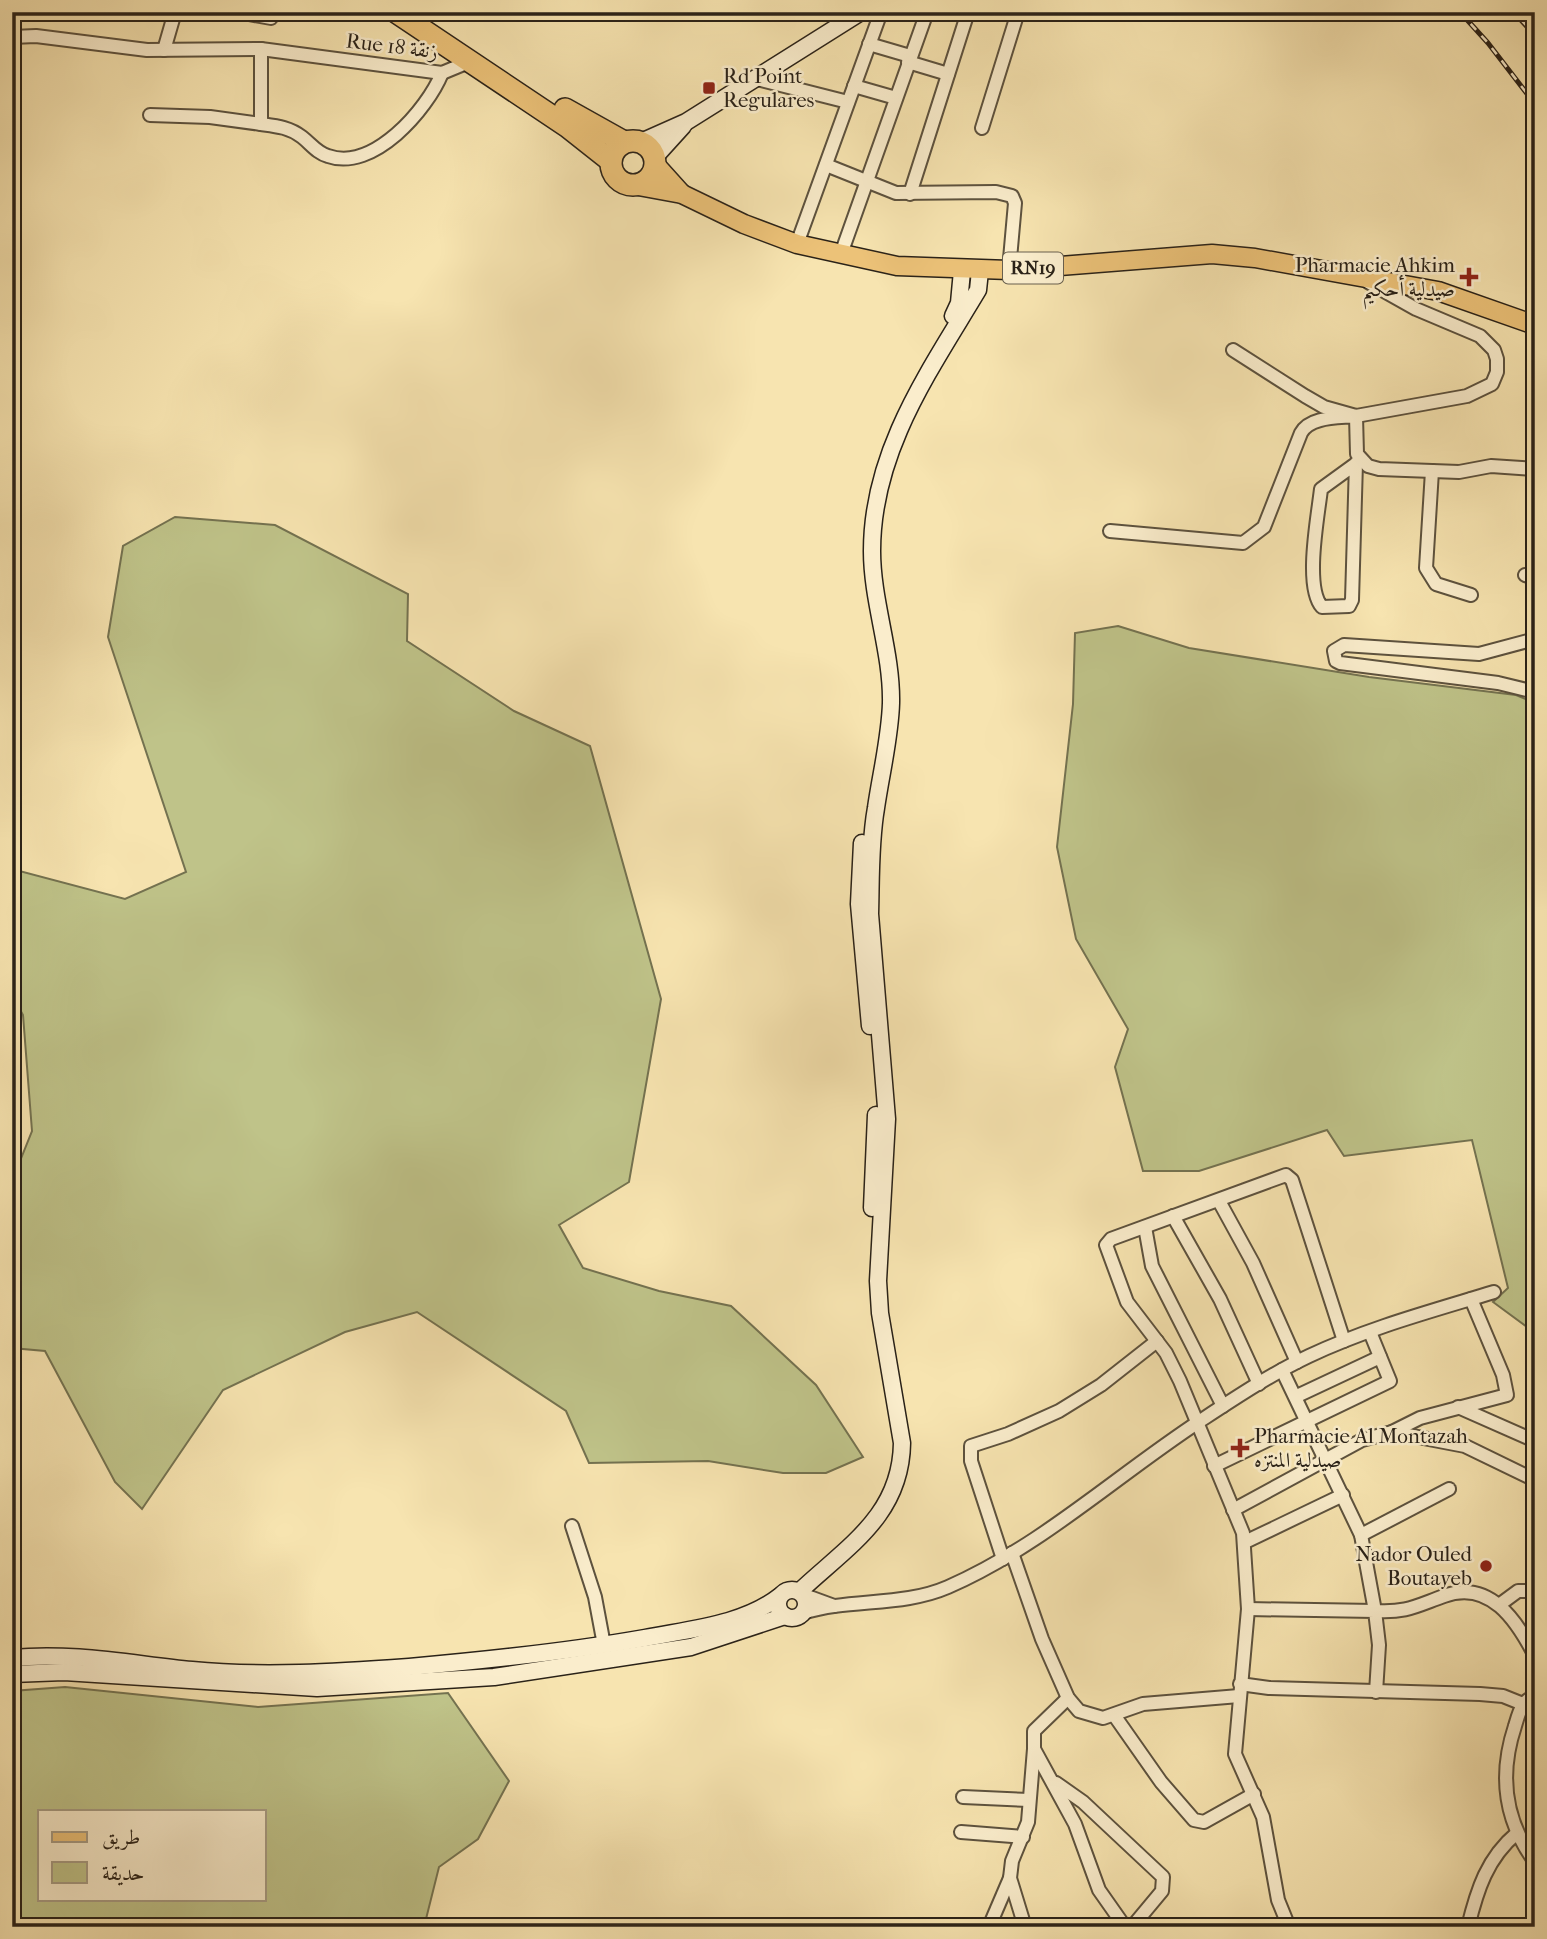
<svg xmlns="http://www.w3.org/2000/svg" width="1547" height="1939" font-family="'IM FELL French Canon',Amiri,serif">
  <rect width="100%" height="100%" fill="#f7e4b0"/>
  <filter id="stains"><feTurbulence type="fractalNoise" baseFrequency=".00286" numOctaves="4"/><feColorMatrix values="0 0 0 0 .2 0 0 0 0 .09 0 0 0 0 .02 0 0 0 .5 -.17"/></filter>
  <radialGradient id="worn" r=".72"><stop offset=".6" stop-color="#630" stop-opacity="0"/><stop offset="1" stop-color="#630" stop-opacity=".3"/></radialGradient>
  <g fill="#bfc389" stroke="#747250" stroke-width="2" fill-rule="evenodd">
    <polygon points="175,517 275,525 408,594 407,641 514,711 590,746 661,999 629,1182 559,1225 583,1268 659,1291 731,1306 816,1385 863,1457 826,1473 783,1473 708,1461 589,1463 566,1411 417,1312 345,1332 223,1390 142,1509 115,1482 45,1351 12,1348 12,1181 32,1131 23,1015 12,995 12,869 125,899 186,872 108,637 123,546"/>
    <polygon points="1118,626 1189,648 1369,677 1516,695 1535,703 1535,1333 1493,1302 1508,1288 1472,1140 1344,1156 1327,1130 1199,1171 1143,1171 1115,1067 1128,1029 1076,939 1057,847 1073,704 1075,633"/>
    <path d="M65,1687L258,1707L448,1693L509,1781L478,1839L439,1867L424,1927H12V1691ZM40,1811H264V1899H40Z"/>
  </g>
  <g fill="none" stroke-linecap="round" stroke-linejoin="round">
    <g stroke="#5d523e" stroke-width="16">
      <g id="street">
        <polyline points="238,12 271,18"/>
        <polyline points="12,37 36,36 147,50 261,49 442,73 471,61"/>
        <polyline points="869,44 910,56"/>
        <polyline points="164,50 175,12"/>
        <polyline points="908,62 948,74"/>
        <polyline points="757,79 848,102"/>
        <polyline points="854,86 896,98"/>
        <polyline points="150,115 210,117 261,124 261,49"/>
        <path d="M261,124C276,126 289,127 302,137C311,144 317,153 328,156C373,172 427,110 442,73"/>
        <polyline points="982,128 1018,12"/>
        <polyline points="826,165 896,193 996,192 1012,196 1015,203 1009,270"/>
        <polyline points="910,194 968,12"/>
        <polyline points="797,244 881,12"/>
        <polyline points="841,254 927,12"/>
        <polyline points="1233,350 1305,396 1324,407 1356,416 1467,396 1492,384 1497,372 1497,359 1494,350 1480,336 1416,309 1368,282"/>
        <path d="M1356,463L1352,600L1349,606L1322,607C1304,587 1318,516 1321,489L1361,460"/>
        <polyline points="1432,471 1426,568 1436,584 1471,595"/>
        <path d="M1110,531L1243,543L1264,527L1301,433C1310,416 1339,418 1356,416L1357,454L1368,466L1379,469L1459,472L1491,466L1535,469"/>
        <polyline points="1525,575 1535,578"/>
        <polyline points="1535,639 1479,654 1344,645 1334,651 1336,661 1340,663 1498,683 1535,692"/>
        <polyline points="1219,1201 1253,1263 1297,1362"/>
        <polyline points="1173,1216 1220,1299 1259,1384"/>
        <polyline points="1145,1227 1152,1266 1223,1406"/>
        <path d="M1282,1370L1361,1535L1375,1611C1406,1613 1416,1606 1444,1596C1490,1579 1517,1621 1535,1656"/>
        <polyline points="1297,1396 1380,1357"/>
        <polyline points="1458,1407 1535,1441"/>
        <polyline points="1392,1432 1420,1418 1507,1395 1503,1375 1471,1299"/>
        <polyline points="1214,1466 1390,1381 1370,1332"/>
        <polyline points="1233,1510 1362,1440 1392,1432 1465,1446 1535,1480"/>
        <polyline points="572,1526 595,1597 604,1645"/>
        <polyline points="1361,1535 1449,1489"/>
        <polyline points="1245,1542 1343,1495"/>
        <polyline points="1012,1553 1042,1639 1068,1698 1079,1711 1103,1718 1143,1704 1239,1696"/>
        <polyline points="1003,1559 971,1461 971,1446 1008,1434 1059,1411 1101,1385 1157,1341"/>
        <polyline points="804,1595 834,1606"/>
        <polyline points="1499,1605 1518,1591 1535,1591"/>
        <polyline points="1248,1609 1375,1611 1379,1645 1376,1692"/>
        <path d="M803,1613C850,1598 902,1607 948,1587C1040,1547 1116,1476 1200,1421C1235,1398 1271,1374 1309,1356C1368,1328 1432,1311 1494,1292"/>
        <polyline points="1240,1684 1269,1688 1480,1694 1503,1696 1523,1704"/>
        <path d="M1535,1696C1521,1701 1519,1713 1515,1726C1499,1774 1504,1820 1535,1862"/>
        <polyline points="1068,1698 1034,1731 1034,1749 1075,1824 1099,1890 1125,1927"/>
        <polyline points="1114,1715 1161,1782 1194,1820 1204,1822 1254,1794"/>
        <polyline points="1056,1783 1083,1802 1163,1877 1162,1891 1132,1927"/>
        <polyline points="963,1797 1029,1800"/>
        <polyline points="961,1832 1023,1837"/>
        <polyline points="989,1927 1010,1878"/>
        <polyline points="1025,1927 1010,1878 1012,1861 1028,1822 1034,1749"/>
        <polyline points="1289,1927 1278,1900 1263,1817 1235,1754 1248,1609 1243,1533 1180,1381 1166,1353 1127,1302 1106,1245 1111,1239 1286,1175 1292,1180 1344,1341"/>
        <path d="M1468,1927C1477,1890 1487,1858 1517,1833"/>
      </g>
    </g>
    <g stroke="#2a2218" stroke-width="19">
      <g id="secondary">
        <polyline points="1523,12 1535,25"/>
        <polyline points="641,142 686,122 861,12"/>
        <polyline points="654,158 683,126"/>
        <polyline points="953,316 959,303 962,271"/>
        <polyline points="862,843 859,904 870,1026"/>
        <polyline points="872,1208 876,1115"/>
        <circle cx="792" cy="1604" r="14"/>
        <path d="M800,1591C848,1546 901,1515 902,1443L880,1313L878,1281L887,1119L870,914C871,879 870,842 876,808C881,773 890,738 891,703C892,652 872,602 872,551C872,451 929,372 978,290L980,271"/>
        <path d="M12,1658C73,1652 131,1664 192,1670C263,1677 337,1672 409,1667C488,1660 566,1652 645,1638C690,1629 743,1625 780,1596"/>
        <polyline points="12,1674 64,1672 317,1688 494,1677 691,1647 785,1616"/>
      </g>
    </g>
    <g stroke="#2a2218" stroke-width="21">
      <g id="primary">
        <polyline points="655,164 682,194"/>
        <polyline points="633,185 682,194 744,224 797,244 897,266 1009,270 1212,254 1255,258 1438,291 1535,325"/>
      </g>
    </g>
    <g stroke="#2a2218" stroke-width="24">
      <g id="highway">
        <polyline points="396,12 568,127 611,161"/>
        <polyline points="565,109 624,142"/>
        <circle cx="633" cy="163" r="22"/>
      </g>
    </g>
    <use href="#street" stroke="#faedcc" stroke-width="12"/>
    <use href="#secondary" stroke="#faedcc" stroke-width="16"/>
    <use href="#primary" stroke="#ecc278" stroke-width="18"/>
    <use href="#highway" stroke="#ecc278" stroke-width="21"/>
    <g stroke="#2a2218" stroke-width="5">
      <polyline id="rail" points="1460,12 1488,43 1535,104"/>
    </g>
    <use href="#rail" stroke="#faedcc" stroke-width="2.5" stroke-dasharray="8" stroke-linecap="butt"/>
  </g>
  <g fill="#8f2418" stroke="#faedcc" stroke-width="2.5">
    <rect x="702" y="81" width="14" height="14" rx="3.5"/>
    <path d="M1465.5 266.5h7v7h7v7h-7v7h-7v-7h-7v-7h7z"/>
    <path d="M1236.5 1437.5h7v7h7v7h-7v7h-7v-7h-7v-7h7z"/>
    <circle cx="1486" cy="1566" r="7"/>
  </g>
  <g text-anchor="middle" dominant-baseline="central" stroke-width="5" stroke-linejoin="round" paint-order="stroke">
    <rect fill="#faedcc" stroke="#685f4e" stroke-width="2" x="1003" y="252.5" width="60" height="31" rx="5"/>
    <g font-size="19" font-weight="bold" fill="#2a2218">
      <text x="1033" y="268">RN19</text>
    </g>
    <g font-size="21" fill="#2a2218" stroke="#faedcc">
      <text transform="translate(392 46) rotate(7)">Rue 18 زنقة</text>
    </g>
    <g font-size="21" fill="#2a2218" stroke="#faedcc" text-anchor="start">
      <text x="723" y="76">Rd Point<tspan x="723" dy="24">Regulares</tspan></text>
      <text x="1455" y="265" text-anchor="end">Pharmacie Ahkim<tspan x="1455" dy="24">صيدلية أحكيم</tspan></text>
      <text x="1254" y="1436">Pharmacie Al Montazah<tspan x="1254" dy="24">صيدلية المنتزه</tspan></text>
      <text x="1472" y="1554" text-anchor="end">Nador Ouled<tspan x="1472" dy="24">Boutayeb</tspan></text>
    </g>
  </g>
  <rect width="1547" height="1939" fill="none" stroke="#f7e4b0" stroke-width="42"/>
  <rect x="14" y="14" width="1519" height="1911" fill="none" stroke="#2a2218" stroke-width="3.5"/>
  <rect x="21" y="21" width="1505" height="1897" fill="none" stroke="#2a2218" stroke-width="2"/>
  <rect x="38" y="1810" width="228" height="91" fill="#faedcc" stroke="#a79c84" stroke-width="2"/>
  <rect x="52" y="1832" width="35" height="10" fill="#ecc278" stroke="#a79c84" stroke-width="2"/>
  <text x="102" y="1844" font-size="21" fill="#2a2218">طريق</text>
  <rect x="52" y="1862" width="35" height="21" fill="#bfc389" stroke="#a79c84" stroke-width="2"/>
  <text x="102" y="1880" font-size="21" fill="#2a2218">حديقة</text>
  <rect width="100%" height="100%" filter="url(#stains)"/>
  <rect width="100%" height="100%" fill="url(#worn)"/>
</svg>
